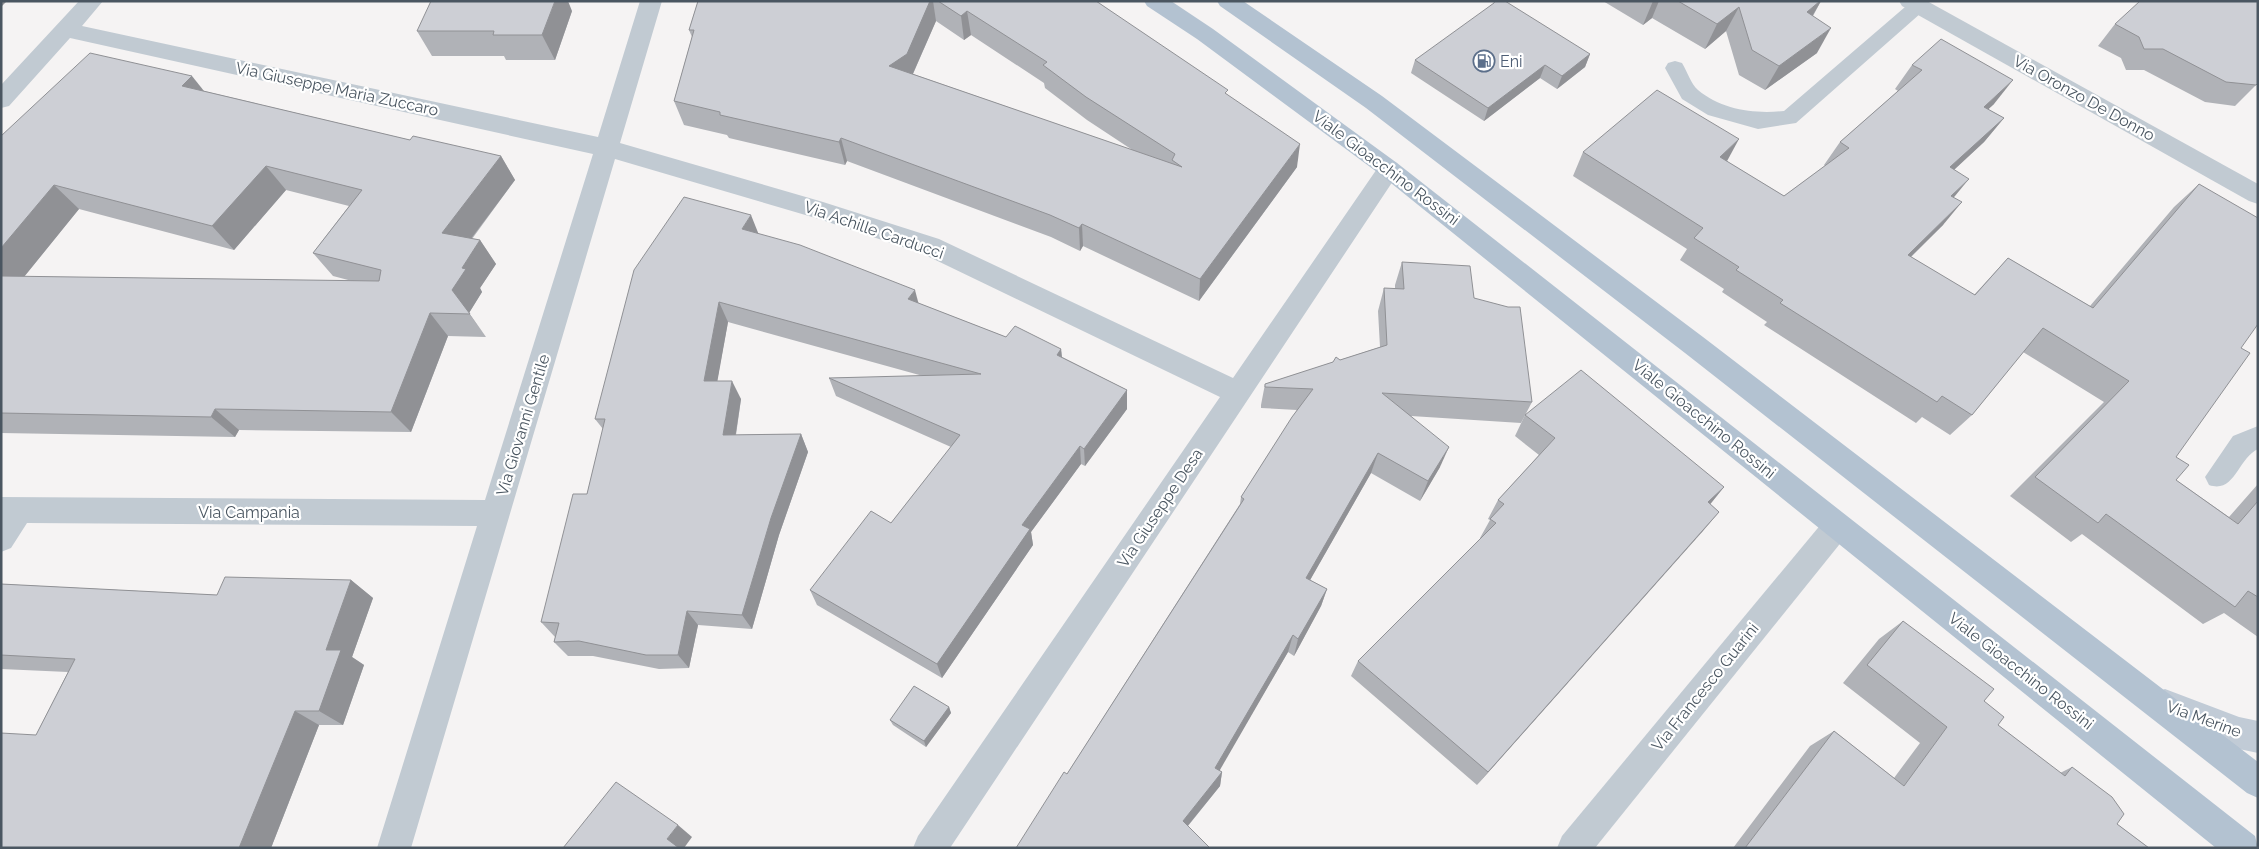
<svg xmlns="http://www.w3.org/2000/svg" width="2259" height="849" font-family="Raleway,sans-serif">
  <rect width="100%" height="100%" fill="#f5f3f3"/>
  <g fill="none" stroke-linecap="round" stroke-linejoin="round">
    <g fill="#c1cad2" fill-rule="evenodd">
      <path d="M1912,1H1926L1929,6L1796,123L1758,129L1708,115L1682,99L1665,68L1668,63L1675,61L1682,63C1687,71 1691,84 1698,90C1722,110 1754,114 1784,111Z"/>
      <path d="M2258,426V449C2238,458 2235,494 2209,485L2205,477L2233,436Z"/>
    </g>
    <g fill="#c1cad2" fill-rule="evenodd">
      <polygon points="79,1 103,1 82,26 598,137 640,1 662,1 620,143 823,202 939,239 1233,378 1381,163 1389,160 1397,163 1401,169 950,848 913,848 918,836 1220,397 921,253 819,219 615,159 411,848 377,848 477,526 27,523 11,548 1,552 1,497 485,500 593,154 70,38 9,106 1,108 1,85"/>
      <polygon points="1899,1 1927,1 2258,184 2258,204 2249,201 1902,6"/>
      <polygon points="1837,513 1847,517 1851,526 1847,535 1595,848 1557,848 1562,836 1827,517"/>
    </g>
    <polygon fill="#c1cbd6" fill-rule="evenodd" points="2165,689 2239,717 2258,721 2258,753 2239,749 2154,715 2149,704 2154,693"/>
    <g fill="#b3c2d1" fill-rule="evenodd">
      <polygon points="1144,1 1171,1 1213,29 1397,163 2255,836 2258,848 2216,848 1381,175 1197,39 1147,6"/>
      <polygon points="1217,1 1243,1 1382,96 1703,337 2258,762 2258,798 2247,793 1685,353 1366,108 1220,6"/>
    </g>
  </g>
  <g fill="#b0b2b7" fill-rule="evenodd">
    <path d="M698,1H1096L1228,95L1297,167L1199,301L1083,246L1080,251L1051,237L847,161L845,165L729,138L727,135L684,125L674,101L692,37L689,30ZM936,21L964,40L971,35L1044,83L1045,88L1087,120L1134,151L913,74Z"/>
    <polygon points="1603,1 1821,1 1813,16 1817,53 1765,90 1739,75 1726,31 1705,49 1652,18 1643,25"/>
    <polygon points="572,11 555,60 506,60 504,56 432,56 417,31"/>
    <polygon points="2115,24 2258,83 2235,106 2205,102 2144,70 2126,70 2121,58 2098,46"/>
    <polygon points="1590,54 1585,67 1557,89 1540,78 1484,121 1411,73 1415,60"/>
    <polygon points="1912,65 1994,104 1988,109 2004,118 1984,142 1954,170 1954,197 1943,225 1911,257 1974,295 2008,258 2090,306 2174,207 2199,184 2241,348 2176,457 2176,480 2229,517 2258,484 2258,637 2224,613 2203,624 2082,534 2071,542 2010,496 2104,402 2023,352 1972,415 1950,435 1922,417 1916,423 1764,325 1767,322 1722,292 1724,289 1680,260 1687,249 1573,176 1583,152 1726,161 1784,196 1825,166 1824,165 1840,142 1898,91 1895,89"/>
    <path d="M204,91L410,140L501,156L515,180L472,239L480,240L496,264L480,288L482,292L469,313L486,337L448,336L411,432L239,430L235,437L1,433V136ZM286,190L349,206L313,253L333,276L352,281L24,277L79,209L234,250Z"/>
    <polygon points="758,234 918,303 1006,337 1061,349 1062,357 1127,390 1127,409 1085,466 1081,464 1031,532 1033,545 942,678 817,605 810,590 891,523 951,447 836,396 829,378 923,376 728,322 717,381 741,399 736,435 801,434 808,452 779,535 752,629 698,625 689,668 659,669 593,656 568,656 554,642 555,637 541,622 587,494 603,429 595,419"/>
    <polygon points="1402,262 1474,298 1532,402 1521,423 1411,416 1440,467 1420,501 1371,473 1310,580 1327,589 1321,606 1294,656 1288,652 1219,770 1222,772 1220,786 1188,826 1067,774 1240,504 1241,497 1297,410 1261,408 1261,405 1265,384 1380,347 1378,311 1384,288 1395,289 1395,285"/>
    <polygon points="1525,415 1724,487 1710,504 1719,512 1477,785 1351,676 1358,661 1481,538 1480,538 1490,520 1488,519 1498,500 1539,455 1515,436"/>
    <polygon points="351,580 373,598 352,657 364,665 343,725 319,725 271,848 1,848 36,735 68,672 1,669 1,584 217,595"/>
    <polygon points="1903,621 1984,701 1998,725 2060,773 2072,767 2117,824 2149,848 1733,848 1810,746 1834,731 1894,778 1920,743 1843,683 1879,639"/>
    <polygon points="949,707 951,713 926,747 893,725 890,720"/>
  </g>
  <g fill="#909195">
    <polygon points="1,1 7,1 1,7"/>
    <polygon points="555,1 568,1 572,11 555,60 542,35"/>
    <polygon points="930,1 933,1 936,21 911,78 889,66"/>
    <polygon points="1653,1 1659,1 1652,18 1643,25"/>
    <polygon points="1820,1 1821,1 1807,25 1807,12"/>
    <polygon points="1739,7 1726,31 1705,49 1717,24"/>
    <polygon points="967,11 971,35 964,40 961,16"/>
    <polygon points="1831,28 1817,53 1765,90 1779,66"/>
    <polygon points="1590,54 1585,67 1557,89 1562,76"/>
    <polygon points="1545,65 1540,78 1484,121 1488,108"/>
    <polygon points="192,76 212,101 182,86"/>
    <polygon points="2013,80 1994,104 1965,131 1984,107"/>
    <polygon points="2004,118 1984,142 1931,191 1950,167"/>
    <polygon points="841,138 847,161 845,165 839,142"/>
    <polygon points="1739,139 1726,163 1720,157"/>
    <polygon points="1300,144 1297,167 1199,301 1200,279"/>
    <polygon points="501,156 515,180 458,256 442,233"/>
    <polygon points="266,166 286,190 234,250 212,226"/>
    <polygon points="1969,179 1950,202 1951,196"/>
    <polygon points="54,185 79,209 6,299 1,295 1,248"/>
    <polygon points="1962,202 1943,225 1889,278 1908,255"/>
    <polygon points="751,215 759,235 742,229"/>
    <polygon points="1082,224 1083,246 1080,251 1079,228"/>
    <polygon points="480,240 496,264 480,288 482,292 469,313 486,337 452,290 462,268"/>
    <polygon points="915,290 920,309 908,299"/>
    <polygon points="719,302 728,322 714,400 704,381"/>
    <polygon points="430,313 448,336 411,432 391,412"/>
    <polygon points="1061,349 1063,368 1057,355"/>
    <polygon points="732,381 741,399 733,452 723,435"/>
    <polygon points="1127,390 1127,409 1085,466 1084,449"/>
    <polygon points="215,409 239,430 235,437 211,417"/>
    <polygon points="801,434 808,452 779,535 752,629 742,615 771,518"/>
    <polygon points="1080,446 1081,464 1031,532 1033,545 942,678 937,664 1022,525"/>
    <polygon points="1449,447 1440,467 1420,501 1428,481"/>
    <polygon points="1378,453 1371,473 1301,596 1306,578"/>
    <polygon points="1724,487 1708,507 1708,502"/>
    <polygon points="1719,512 1703,531 1477,785 1488,772"/>
    <polygon points="351,580 373,598 352,657 364,665 343,725 319,711 326,650"/>
    <polygon points="1327,589 1321,606 1294,656 1298,639"/>
    <polygon points="687,611 698,625 689,668 678,655"/>
    <polygon points="1293,635 1288,652 1213,782 1215,768"/>
    <polygon points="949,707 951,713 926,747 924,741"/>
    <polygon points="295,711 319,725 271,848 239,848"/>
    <polygon points="1222,772 1220,786 1181,834 1183,821"/>
    <polygon points="678,825 692,837 684,848 678,848 667,839"/>
  </g>
  <g fill="#cdcfd5" stroke="#909195">
    <polygon points="431,1 555,1 542,35 493,35 494,31 417,31"/>
    <polygon points="698,1 930,1 907,54 889,66 1182,167 1172,160 1175,154 1086,97 1043,65 1047,62 967,11 961,16 938,1 1096,1 1228,90 1225,93 1300,144 1200,279 1082,224 1079,228 1050,215 841,138 839,142 720,115 720,112 674,101 694,30 689,30"/>
    <polygon points="1495,1 1505,1 1590,54 1562,76 1545,65 1488,108 1415,60 1494,3"/>
    <polygon points="1678,1 1820,1 1807,12 1831,28 1779,66 1752,50 1739,7 1717,24"/>
    <polygon points="2140,1 2258,1 2258,83 2256,85 2226,82 2163,49 2144,49 2139,37 2115,24"/>
    <polygon points="1941,39 2013,80 1984,107 2004,118 1950,167 1969,179 1951,196 1962,202 1908,255 1975,295 2008,258 2093,308 2199,184 2258,218 2258,324 2241,348 2250,353 2176,457 2189,465 2176,480 2238,524 2258,501 2258,597 2248,591 2235,607 2106,514 2098,523 2035,477 2129,381 2043,328 1972,415 1942,396 1937,402 1780,303 1783,300 1736,270 1739,267 1694,238 1703,228 1583,152 1657,90 1739,139 1720,157 1784,196 1849,148 1840,142 1922,70 1912,65"/>
    <polygon points="90,53 192,76 182,86 410,140 413,136 501,156 442,233 480,240 462,268 466,269 452,290 470,314 430,313 391,412 215,409 211,417 1,413 1,276 379,281 381,270 313,253 362,190 266,166 212,226 54,185 1,248 1,136"/>
    <polygon points="684,197 751,215 742,229 800,245 915,290 908,299 1006,337 1015,326 1061,349 1057,355 1127,390 1084,449 1080,446 1022,525 1030,529 937,664 810,590 871,511 891,523 960,435 829,378 981,374 719,302 704,381 732,381 723,435 801,434 771,518 742,615 687,611 678,655 646,655 579,641 554,642 559,623 541,622 573,494 587,494 605,419 595,419 634,270"/>
    <polygon points="1402,262 1470,266 1474,298 1508,307 1520,307 1532,402 1382,393 1449,447 1428,481 1378,453 1306,578 1327,589 1298,639 1293,635 1215,768 1222,772 1183,821 1210,848 1016,848 1064,772 1067,774 1244,499 1241,497 1292,417 1313,389 1265,387 1265,384 1333,362 1336,357 1340,360 1387,345 1384,288 1404,289"/>
    <polygon points="1581,370 1724,487 1708,502 1719,512 1488,772 1358,661 1496,523 1490,519 1504,504 1498,500 1555,438 1525,415"/>
    <polygon points="225,577 351,580 326,650 341,650 319,711 295,711 239,848 1,848 1,733 36,735 75,659 1,655 1,584 217,595"/>
    <polygon points="1903,621 1994,689 1984,701 2004,717 1998,725 2065,776 2072,767 2112,797 2124,814 2117,824 2149,848 1745,848 1834,731 1904,786 1947,727 1867,665"/>
    <polygon points="914,686 949,707 924,741 890,720"/>
    <polygon points="616,782 678,825 667,839 679,848 563,848"/>
  </g>
  <defs>
    <g id="fuel-ring" transform="scale(1.125)"><circle r="9.5" fill="#fff" stroke="#5c6f8a" stroke-width="1.5"/><path d="M-5.5-6h7V0h2V4h1.3V-2.5L3-4.5l.8-.8L6-3V5H2.5V1h-1V6h-7ZM-4.2-4.7v3.2H.2V-4.7Z" fill="#5c6f8a"/></g>
  </defs>
  <g fill-rule="evenodd">
    <use href="#fuel-ring" x="1484" y="61"/>
  </g>
  <g text-anchor="middle" dominant-baseline="central" stroke-width="4.5" stroke-linejoin="round" paint-order="stroke">
    <g font-size="16" fill="#4e5e75" stroke="#fff" text-anchor="start">
      <text x="1500" y="61">Eni</text>
    </g>
    <g font-size="16" fill="#4a5661" stroke="#fff">
      <text transform="translate(337 89) rotate(12)">Via Giuseppe Maria Zuccaro</text>
      <text transform="translate(2084 98) rotate(29)">Via Oronzo De Donno</text>
      <text transform="translate(1386 168) rotate(37)">Viale Gioacchino Rossini</text>
      <text transform="translate(874 230) rotate(19)">Via Achille Carducci</text>
      <text transform="translate(1704 419) rotate(39)">Viale Gioacchino Rossini</text>
      <text transform="translate(523 425) rotate(-73)">Via Giovanni Gentile</text>
      <text transform="translate(1160 508) rotate(-56)">Via Giuseppe Desa</text>
      <text x="249" y="512">Via Campania</text>
      <text transform="translate(2021 671) rotate(38)">Viale Gioacchino Rossini</text>
      <text transform="translate(1705 687) rotate(-51)">Via Francesco Guarini</text>
      <text transform="translate(2204 719) rotate(20)">Via Merine</text>
    </g>
  </g>
  <rect width="2259" height="849" fill="none" stroke="#4a5661" stroke-width="5"/>
</svg>
